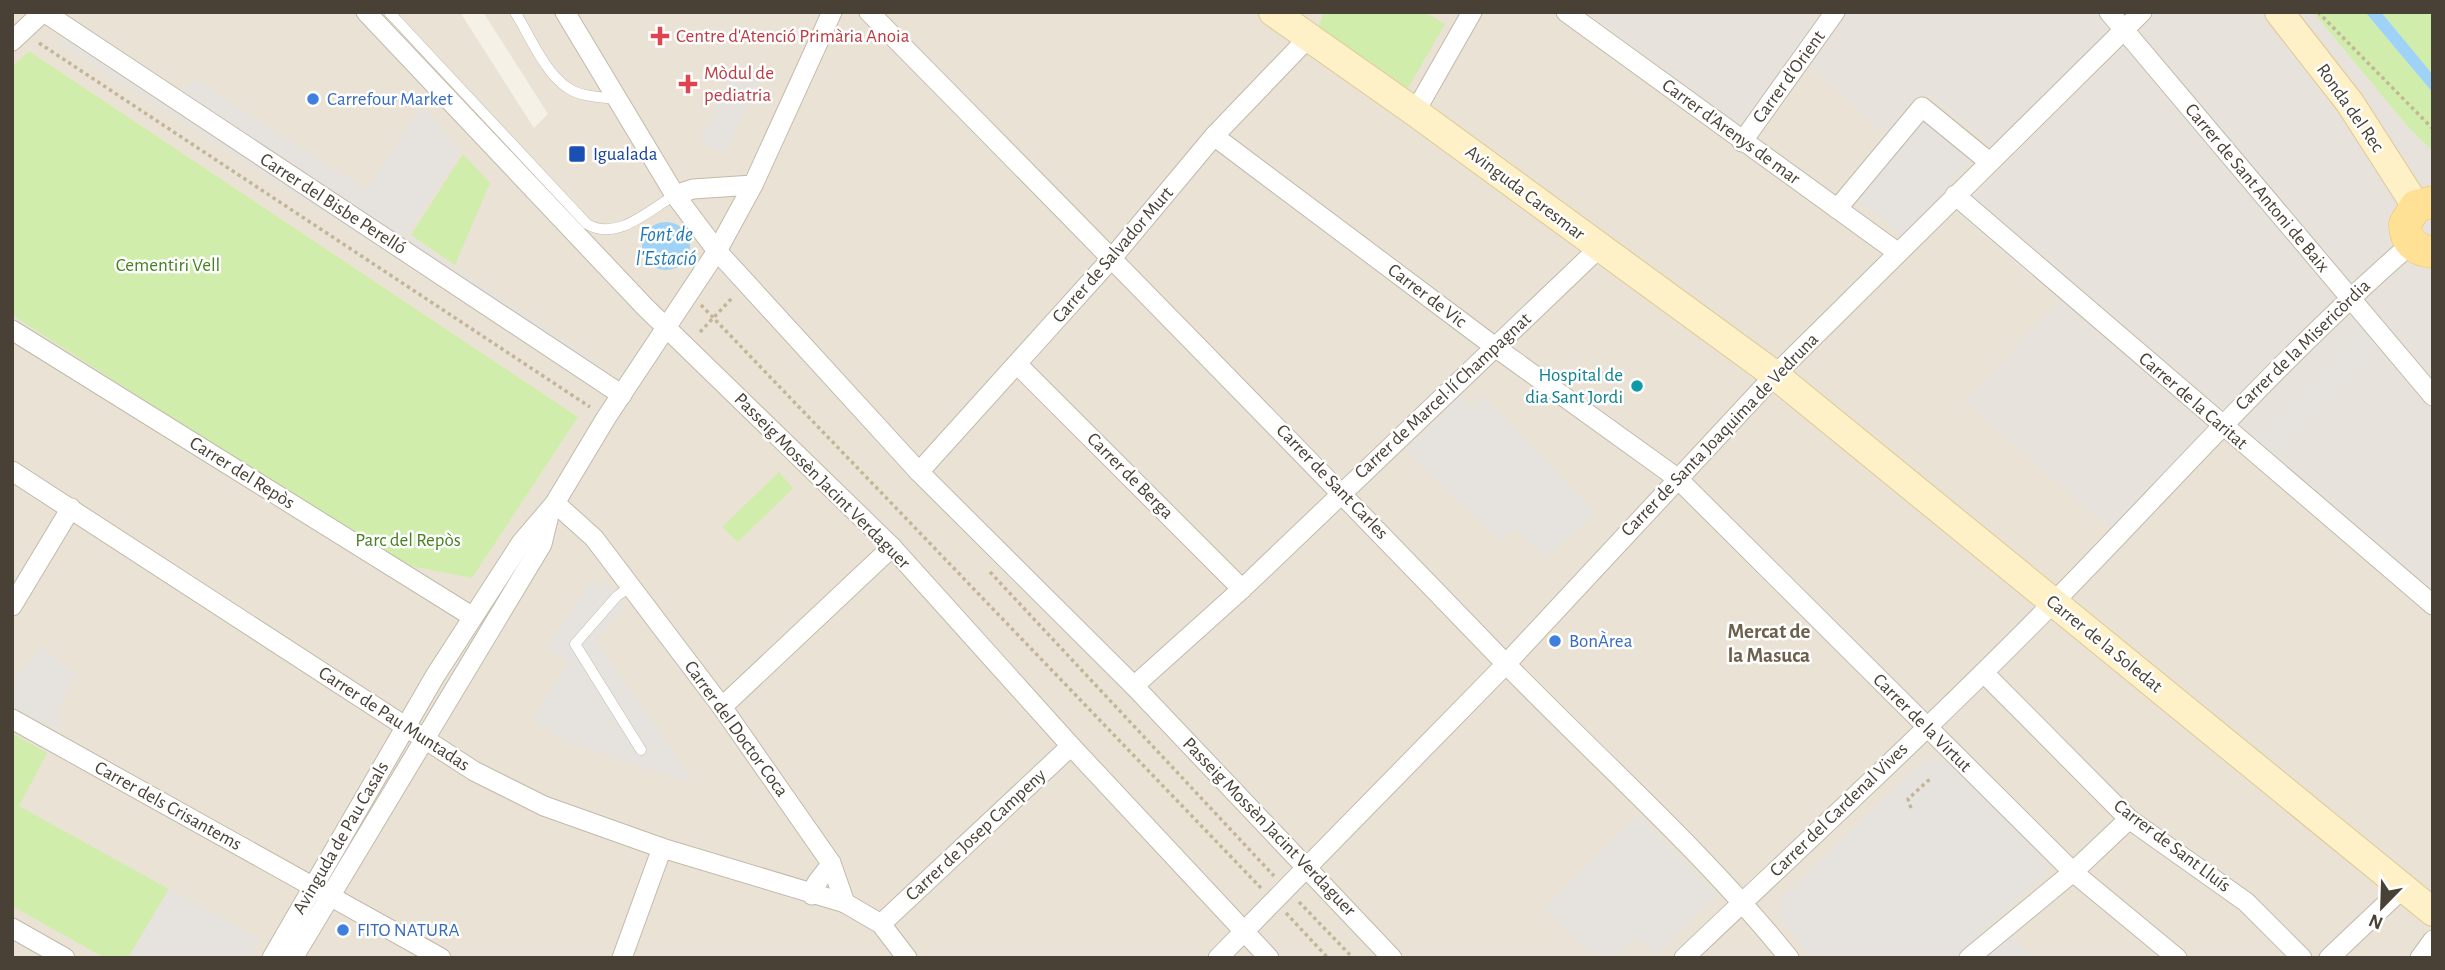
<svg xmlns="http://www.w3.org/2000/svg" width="2445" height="970" font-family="'Alegreya Sans',sans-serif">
  <rect width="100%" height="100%" fill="#f5f1e7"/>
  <polygon fill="#eae3d5" points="12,12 460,12 534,128 548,114 483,12 1584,12 1751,134 1806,64 1925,91 2009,160 1957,212 2059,300 1965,402 2227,424 2433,598 2433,958 12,958"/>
  <polygon fill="#e7e2dc" points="1585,12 2313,12 2408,127 2433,152 2433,598 2227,424 2120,538 1964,402 2059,300 1957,212 2009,160 1926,92 1891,139 1806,64 1751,134"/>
  <g fill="#d0edac">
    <polygon points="1324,12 1424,12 1445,24 1408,88 1318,28"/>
    <polygon points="2313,12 2365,12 2433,93 2433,152 2408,127"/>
    <polygon points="2381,12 2433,12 2433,75 2427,69"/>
    <polygon points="29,51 578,417 472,578 400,564 12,315 12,67"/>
    <polygon points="463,154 490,183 455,265 411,235"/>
    <polygon points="779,472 793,488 738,542 722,527"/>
    <polygon points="12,733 47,753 19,806 169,889 128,958 105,958 12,906"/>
  </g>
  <g fill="#e6e3df">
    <polygon points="75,19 180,90 196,80 367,190 421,106 461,150 407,235 598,363 589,383 59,43"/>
    <polygon points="736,64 761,76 725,154 700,142"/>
    <polygon points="1923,115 1974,158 1902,235 1855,198"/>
    <polygon points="2363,327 2380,349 2271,457 2252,440"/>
    <polygon points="1462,395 1471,408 1483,395 1596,513 1546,558 1514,529 1500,541 1405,450"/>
    <polygon points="606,579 625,609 596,641 690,775 689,782 568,743 532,719 569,663 547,648 591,580 601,587"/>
    <polygon points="41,647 75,674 57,713 60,726 58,731 12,706 12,682"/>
    <polygon points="1928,757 1952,764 2047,863 2046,874 1954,958 1811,958 1778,916 1783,895"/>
    <polygon points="1638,815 1717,894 1656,955 1637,937 1615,958 1593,958 1544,909"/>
    <polygon points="169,889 261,939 250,958 128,958"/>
    <polygon points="2012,933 2033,958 1985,958"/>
  </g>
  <g fill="#9ed3f7">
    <polygon points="2365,12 2381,12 2433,75 2433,93"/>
    <circle cx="666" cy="246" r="24"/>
  </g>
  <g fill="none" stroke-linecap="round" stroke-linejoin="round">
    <g stroke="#c2b9a9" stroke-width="11">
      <g id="lane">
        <path d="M389,12L587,224C617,242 649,210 675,195"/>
        <path d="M515,12C530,36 544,72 568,88C581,97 600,97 616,99"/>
        <polyline points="630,587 617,596 575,644 641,750"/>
      </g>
    </g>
    <g stroke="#c2b9a9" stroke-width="21">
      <g id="street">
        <polyline points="44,12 622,395"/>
        <polyline points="366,12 645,307 892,547 1071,746 1269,958"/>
        <polyline points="565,12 675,195 717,251 919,472 1134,686 1392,958"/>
        <path d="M869,12C1082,228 1294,444 1504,662C1599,760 1703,851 1789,958"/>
        <polyline points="1566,12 1897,252"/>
        <polyline points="2109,12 2433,396"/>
        <polyline points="12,41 43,12"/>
        <polyline points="1415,112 1472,12"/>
        <polyline points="1214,136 1495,347 1677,478 2073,872 2177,958"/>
        <polyline points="1742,142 1835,12"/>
        <polyline points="675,195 693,189 753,185"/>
        <polyline points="1955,195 2433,605"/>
        <polyline points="1837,209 1922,107 1988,161"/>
        <polyline points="12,330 473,617"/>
        <polyline points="1017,364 1242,589"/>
        <polyline points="12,471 474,771 544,806 662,848 845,903 881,924 907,958"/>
        <polyline points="919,472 1112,258 1214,136 1308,38"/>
        <polyline points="555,503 594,538 722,707 831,863 845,903"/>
        <polyline points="12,606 71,508"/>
        <polyline points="1984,673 2129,819 2246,902 2302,958"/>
        <polyline points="1134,686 1242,589 1599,248"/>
        <polyline points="722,707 892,547"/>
        <polyline points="12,719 441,958"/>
        <path d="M812,895C816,878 824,877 831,863"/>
        <polyline points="881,924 1071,746"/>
        <polyline points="12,928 65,958"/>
        <polyline points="272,958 435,676 521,543 555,503 606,418 717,251 753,185 832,12"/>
        <polyline points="293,958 542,544 550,511"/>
        <polyline points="622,958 662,848"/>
        <polyline points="1218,958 1506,664 1775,375 2142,12"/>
        <path d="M1684,958C1807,841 1931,727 2050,606C2170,484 2282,356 2411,244"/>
        <polyline points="1969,958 2073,872 2129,819"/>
        <polyline points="2329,958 2404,887"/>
        <polyline points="2420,958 2433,940"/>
      </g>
    </g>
    <g stroke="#ddc994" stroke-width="30">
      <g id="secondary">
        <polyline points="1273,12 1415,112 1775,375 2433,912"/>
        <polyline points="2279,12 2350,103 2416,206"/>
      </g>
    </g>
    <g stroke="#efc35b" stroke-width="33">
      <path id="primary" d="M2433,202L2416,206L2405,224C2405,241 2416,251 2433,252"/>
    </g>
    <g stroke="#c5b598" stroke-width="3.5" stroke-dasharray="3.5 3.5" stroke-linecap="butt">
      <polyline points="2318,12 2433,129"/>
      <polyline points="39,43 590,407"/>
      <polyline points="701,305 1261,888"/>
      <polyline points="700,332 733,297"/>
      <polyline points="990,572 1274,876"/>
      <polyline points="1911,808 1908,799 1931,778"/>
      <polyline points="1299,902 1353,958"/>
      <polyline points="1286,913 1328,958"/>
    </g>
    <use href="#lane" stroke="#fff" stroke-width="10"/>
    <use href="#street" stroke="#fff" stroke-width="19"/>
    <use href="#secondary" stroke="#fff1c7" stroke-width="28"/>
    <use href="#primary" stroke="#ffe196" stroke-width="32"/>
  </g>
  <g fill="#e0444e" stroke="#fff" stroke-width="2.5">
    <path d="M656.5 25.5h7v7h7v7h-7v7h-7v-7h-7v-7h7z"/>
    <path d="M684.5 73.5h7v7h7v7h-7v7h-7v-7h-7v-7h7z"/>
  </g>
  <g fill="#3f7fe0" stroke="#fff" stroke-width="2.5">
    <circle cx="313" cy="99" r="7"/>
    <circle cx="1555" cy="641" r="7"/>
    <circle cx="343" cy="930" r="7"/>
  </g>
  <rect fill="#1a4fb4" stroke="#fff" stroke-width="2.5" x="568" y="145" width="18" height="18" rx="3.5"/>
  <circle fill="#0f9aa8" stroke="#fff" stroke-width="2.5" cx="1637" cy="386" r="7"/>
  <g text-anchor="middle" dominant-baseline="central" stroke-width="5" stroke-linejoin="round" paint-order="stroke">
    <g font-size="19" fill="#be3a42" stroke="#fff" text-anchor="start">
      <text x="676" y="36">Centre d'Atenció Primària Anoia</text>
      <text x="704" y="73">Mòdul de<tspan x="704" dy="22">pediatria</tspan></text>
    </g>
    <g font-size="19" fill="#494135" stroke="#fff">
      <text transform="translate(1789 77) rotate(-54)">Carrer d'Orient</text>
      <text transform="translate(2350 108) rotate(55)">Ronda del Rec</text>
      <text transform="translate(1731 132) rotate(36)">Carrer d'Arenys de mar</text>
      <text transform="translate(2257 188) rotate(50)">Carrer de Sant Antoni de Baix</text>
      <text transform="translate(1525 193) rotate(37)">Avinguda Caresmar</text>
      <text transform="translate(333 204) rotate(33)">Carrer del Bisbe Perelló</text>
      <text transform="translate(1113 255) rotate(-49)">Carrer de Salvador Murt</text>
      <text transform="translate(1427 296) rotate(37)">Carrer de Vic</text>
      <text transform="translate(2303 345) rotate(-44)">Carrer de la Misericòrdia</text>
      <text transform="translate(1443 396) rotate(-43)">Carrer de Marcel·lí Champagnat</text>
      <text transform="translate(2193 401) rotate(41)">Carrer de la Caritat</text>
      <text transform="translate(1720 435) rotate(-46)">Carrer de Santa Joaquima de Vedruna</text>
      <text transform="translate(242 473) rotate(32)">Carrer del Repòs</text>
      <text transform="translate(1130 476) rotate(45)">Carrer de Berga</text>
      <text transform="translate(822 481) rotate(45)">Passeig Mossèn Jacint Verdaguer</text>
      <text transform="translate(1332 482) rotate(46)">Carrer de Sant Carles</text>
      <text transform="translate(2104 644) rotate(39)">Carrer de la Soledat</text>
      <text transform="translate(394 719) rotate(33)">Carrer de Pau Muntadas</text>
      <text transform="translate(1922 723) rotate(45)">Carrer de la Virtut</text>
      <text transform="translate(736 729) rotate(54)">Carrer del Doctor Coca</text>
      <text transform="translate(168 806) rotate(29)">Carrer dels Crisantems</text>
      <text transform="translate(1839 810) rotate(-44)">Carrer del Cardenal Vives</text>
      <text transform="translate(1269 827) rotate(46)">Passeig Mossèn Jacint Verdaguer</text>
      <text transform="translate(976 835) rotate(-43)">Carrer de Josep Campeny</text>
      <text transform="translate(341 838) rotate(-60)">Avinguda de Pau Casals</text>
      <text transform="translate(2172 846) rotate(37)">Carrer de Sant Lluís</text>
    </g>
    <g font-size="19" fill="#366cbe" stroke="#fff" text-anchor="start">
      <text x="327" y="99">Carrefour Market</text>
      <text x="1569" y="641">BonÀrea</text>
      <text x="357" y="930">FITO NATURA</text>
    </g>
    <g font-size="19" fill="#164399" stroke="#fff" text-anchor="start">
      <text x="593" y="154">Igualada</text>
    </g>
    <g font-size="19" fill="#468122" stroke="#fff">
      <text x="168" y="265">Cementiri Vell</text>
      <text x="408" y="540">Parc del Repòs</text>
    </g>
    <g font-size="19" fill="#0d838f" stroke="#fff" text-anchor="end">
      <text x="1623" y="375">Hospital de<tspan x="1623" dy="22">dia Sant Jordi</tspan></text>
    </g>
    <g font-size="21" font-style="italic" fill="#2279b7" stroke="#fff">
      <text x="666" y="234">Font de<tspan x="666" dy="24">l'Estació</tspan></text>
    </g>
    <g font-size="21" font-weight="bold" fill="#6d5f4b" stroke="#fff">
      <text x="1769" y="631">Mercat de<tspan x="1769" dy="24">la Masuca</tspan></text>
    </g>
  </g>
  <rect width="2445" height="970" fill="none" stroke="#494135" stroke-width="28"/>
  <g transform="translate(2382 907) rotate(203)" stroke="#ffffff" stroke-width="5" paint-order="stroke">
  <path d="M0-5L12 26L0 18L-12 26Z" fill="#494135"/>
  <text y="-10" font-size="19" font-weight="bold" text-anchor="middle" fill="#494135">N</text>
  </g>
</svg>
